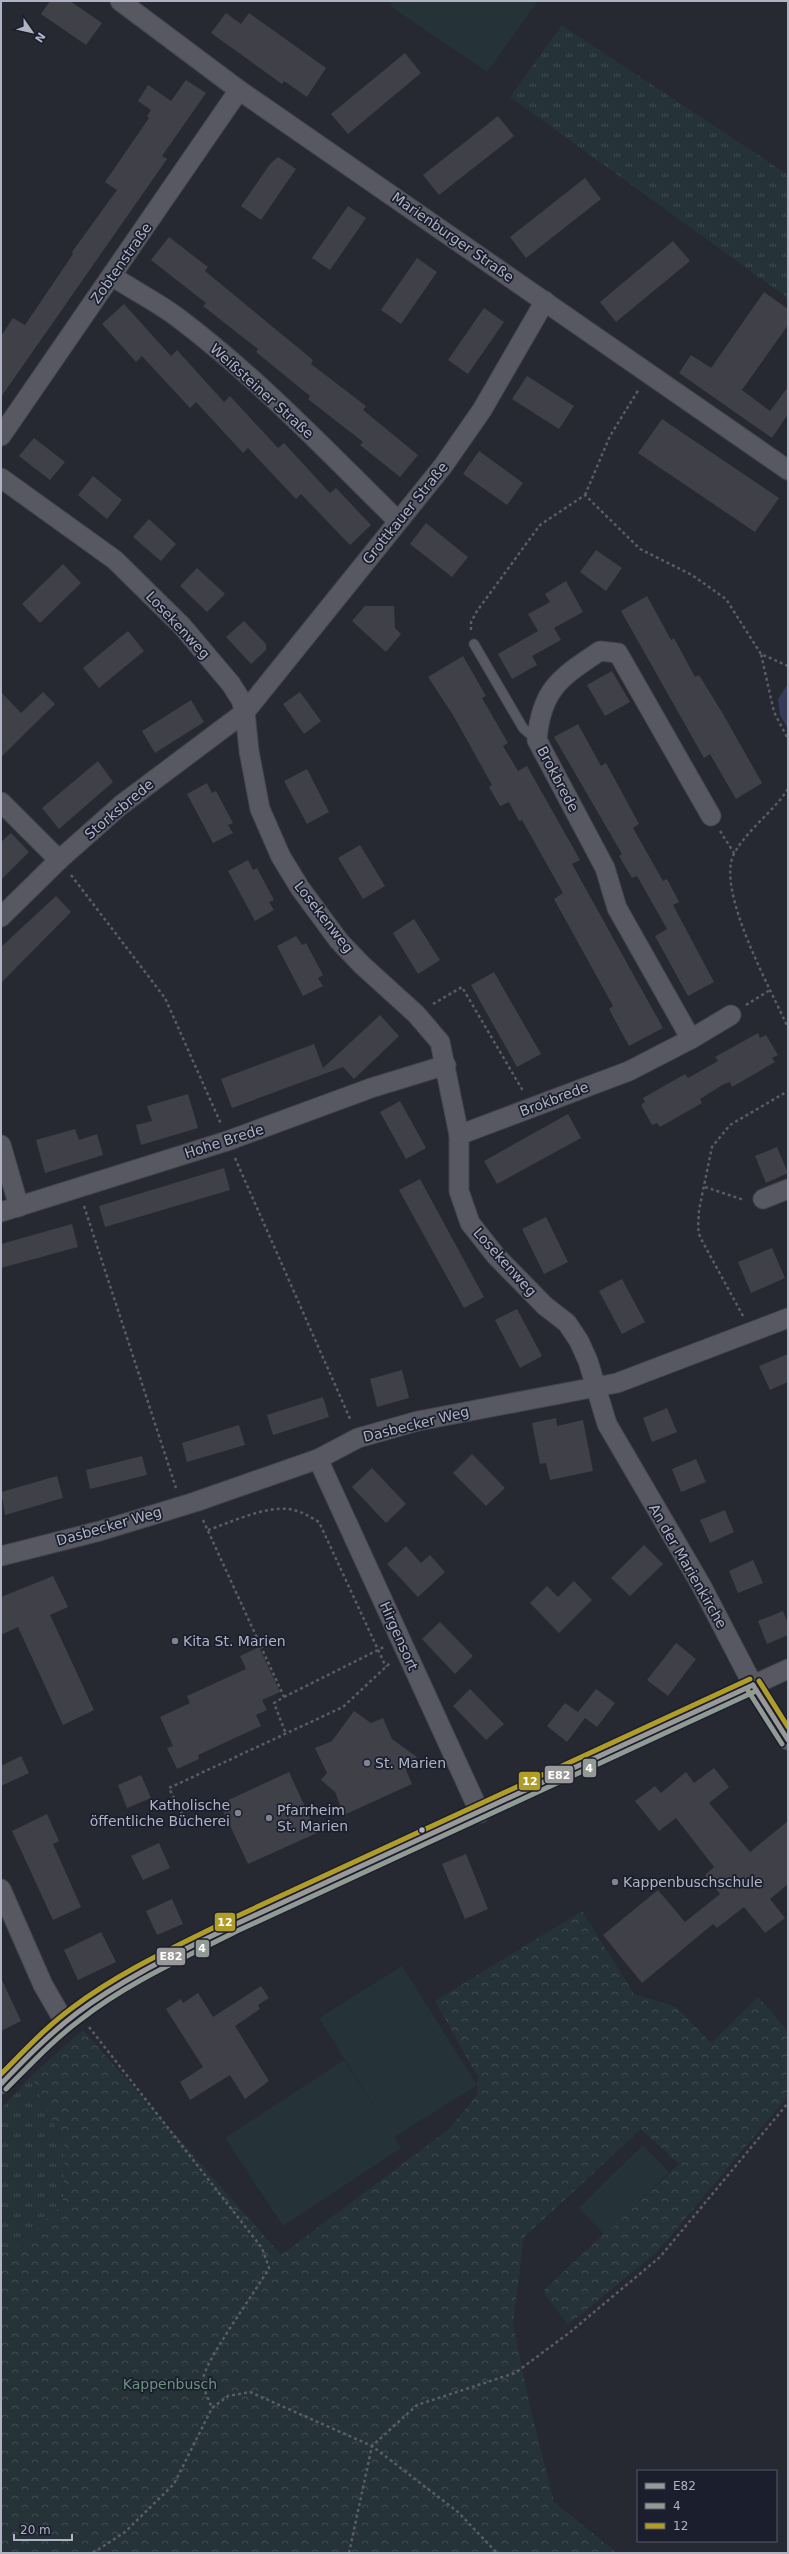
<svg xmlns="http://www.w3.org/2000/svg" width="789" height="2554" font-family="'DejaVu Sans',sans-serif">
  <defs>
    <pattern id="grass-tufts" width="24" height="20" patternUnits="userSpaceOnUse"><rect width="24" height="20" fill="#253238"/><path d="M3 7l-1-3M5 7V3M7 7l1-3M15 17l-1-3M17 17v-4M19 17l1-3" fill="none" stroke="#424d53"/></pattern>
    <pattern id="forest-crowns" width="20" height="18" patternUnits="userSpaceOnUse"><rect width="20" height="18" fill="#253238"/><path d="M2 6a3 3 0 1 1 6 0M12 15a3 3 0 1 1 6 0" fill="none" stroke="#424d53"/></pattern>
  </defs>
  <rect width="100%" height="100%" fill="#272932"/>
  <g fill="url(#grass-tufts)">
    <polygon points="562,25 788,175 788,298 510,97"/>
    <polygon points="31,2076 65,2147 63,2204 20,2245 1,2253 1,2109"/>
  </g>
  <polygon fill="url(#forest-crowns)" points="582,1911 634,1994 676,2007 711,2043 758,1997 788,2031 788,2096 658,2251 568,2325 543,2291 679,2164 641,2129 524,2237 513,2324 531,2411 554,2502 617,2553 1,2553 1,2253 20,2245 63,2204 65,2147 31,2076 83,2030 281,2255 449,2129 477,2095 478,2077 435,2001"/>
  <g fill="#253238">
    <polygon points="394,1 538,1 487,72 390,6"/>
    <polygon points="402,1966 477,2085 394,2137 401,2148 283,2226 225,2138 344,2060 381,2117 319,2018"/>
    <polygon points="643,2145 669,2172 605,2235 579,2208"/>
  </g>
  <polygon fill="#363b59" points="788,684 788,729 780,715 778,699"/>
  <g fill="#3f4048">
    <polygon points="50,1 70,1 102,23 86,45 41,14"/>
    <polygon points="226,13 241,24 249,13 326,68 307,97 284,81 282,84 211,33"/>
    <polygon points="405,53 421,73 348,134 331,114"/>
    <polygon points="186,80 206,93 162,156 167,159 1,397 1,336 13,318 25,325 73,254 72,252 117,190 105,182 149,118 147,116 151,110 138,101 148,85 171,101"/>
    <polygon points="498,116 514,136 439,195 423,175"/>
    <polygon points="278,157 296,169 261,220 241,206 270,164"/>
    <polygon points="585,178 601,199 526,258 510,237"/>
    <polygon points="348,206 366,218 330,270 312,258"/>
    <polygon points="169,237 208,267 205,271 313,360 311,364 366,406 363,410 418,455 400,477 360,445 363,442 308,399 310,396 256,352 258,349 203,306 206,303 151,260"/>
    <polygon points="673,241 690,261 616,322 600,302"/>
    <polygon points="417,258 437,272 401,324 381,310"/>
    <polygon points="764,292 788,309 788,325 742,390 770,411 788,387 788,414 772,438 679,373 691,355 711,368"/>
    <polygon points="124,304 171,356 177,350 224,402 230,396 278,448 284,443 330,493 336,488 371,525 350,545 301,494 296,499 248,448 243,453 196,402 190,408 142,356 136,362 102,324"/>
    <polygon points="484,308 504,322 468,374 448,360"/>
    <polygon points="527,376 574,406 559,429 512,399"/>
    <polygon points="662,419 779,498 755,532 638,453"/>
    <polygon points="34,438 65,462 50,480 19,456"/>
    <polygon points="479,451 523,483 507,505 463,474"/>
    <polygon points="93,476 122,500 107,519 78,495"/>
    <polygon points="149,519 176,544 161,561 133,537"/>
    <polygon points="426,523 468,557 452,577 410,544"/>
    <polygon points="596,550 622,568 606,591 580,572"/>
    <polygon points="63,564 81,583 40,623 22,604"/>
    <polygon points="197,568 225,594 207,612 180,586"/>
    <polygon points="566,581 583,612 554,628 561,640 532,656 537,665 512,679 498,654 538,631 528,614 550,602 545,594"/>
    <polygon points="647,596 671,640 674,638 695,677 699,675 723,714 762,783 736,799 710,754 704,758 621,611"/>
    <polygon points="365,606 394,606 395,628 401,634 386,652 352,621"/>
    <polygon points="244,621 266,644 266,650 251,664 226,637"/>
    <polygon points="128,631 144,651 99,688 83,668"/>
    <polygon points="463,656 486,696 482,698 508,743 503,746 518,771 527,766 580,860 572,864 663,1028 629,1046 609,1009 613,1006 554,899 563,893 522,820 519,821 509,802 500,806 489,787 492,785 453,715 428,677"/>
    <polygon points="612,671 630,702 605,716 587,685"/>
    <polygon points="1,692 21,713 43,692 55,704 1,757"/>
    <polygon points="300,692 321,721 304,734 283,704"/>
    <polygon points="191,700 204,722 155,753 142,731"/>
    <polygon points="578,724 601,766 606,763 639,824 633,828 663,881 667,879 679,902 673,905 714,982 688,996 655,936 667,929 637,876 632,878 619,856 622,854 554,737"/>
    <polygon points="98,761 113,782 59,829 42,808"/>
    <polygon points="307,769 329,812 307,824 284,781"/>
    <polygon points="207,783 212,793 216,791 233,823 228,825 233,833 213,843 187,794"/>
    <polygon points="11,833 29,852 1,880 1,842"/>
    <polygon points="360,845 385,886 363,899 338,858"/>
    <polygon points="248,860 253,870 257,868 274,900 269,902 274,910 255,921 228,871"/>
    <polygon points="56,896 71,912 1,983 1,947"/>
    <polygon points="414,919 440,960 418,974 393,933"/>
    <polygon points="296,936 302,945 306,943 323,975 318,978 323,986 303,996 277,946"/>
    <polygon points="494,972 541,1054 517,1067 471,985"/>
    <polygon points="380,1015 399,1036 354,1079 343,1067 232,1108 221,1079 314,1044 323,1068"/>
    <polygon points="758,1033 760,1038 766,1035 778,1055 772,1058 775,1062 732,1087 730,1082 724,1084 700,1099 702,1103 660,1127 657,1123 652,1125 641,1105 645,1102 643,1098 685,1074 688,1078 718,1061 715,1057"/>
    <polygon points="188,1094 198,1128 141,1145 136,1125 152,1121 147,1106"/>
    <polygon points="400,1101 426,1148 406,1159 380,1112"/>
    <polygon points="568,1114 581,1138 497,1184 484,1161"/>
    <polygon points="75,1129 79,1140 97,1134 103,1155 45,1173 36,1140"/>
    <polygon points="777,1147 788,1173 766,1183 755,1156"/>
    <polygon points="224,1168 230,1190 105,1227 99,1206"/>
    <polygon points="420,1179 484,1297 464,1308 399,1190"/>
    <polygon points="546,1217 568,1262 544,1274 522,1229"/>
    <polygon points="72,1224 78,1247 1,1268 1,1244"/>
    <polygon points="772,1248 785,1278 751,1293 738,1262"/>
    <polygon points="622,1279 645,1322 622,1334 599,1291"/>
    <polygon points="517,1309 542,1356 520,1368 495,1320"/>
    <polygon points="788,1354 788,1382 770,1390 759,1366"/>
    <polygon points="402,1370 409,1398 377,1407 370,1379"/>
    <polygon points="323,1397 329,1417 273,1435 267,1415"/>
    <polygon points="667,1408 677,1432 652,1442 643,1418"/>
    <polygon points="556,1418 557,1426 583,1420 593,1471 550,1480 546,1463 540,1464 532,1423"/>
    <polygon points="239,1425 245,1445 187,1462 182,1443"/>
    <polygon points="472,1454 505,1488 486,1506 453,1473"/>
    <polygon points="142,1456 147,1475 90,1489 86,1470"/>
    <polygon points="696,1459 706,1482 681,1492 672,1469"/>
    <polygon points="372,1468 406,1504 386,1523 352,1487"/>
    <polygon points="57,1476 63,1498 5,1515 1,1492"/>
    <polygon points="725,1510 734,1532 710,1543 700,1520"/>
    <polygon points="644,1545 663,1564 630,1596 611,1578"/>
    <polygon points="406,1546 421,1563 430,1555 445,1572 418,1597 387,1564"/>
    <polygon points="753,1560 763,1583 738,1593 729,1571"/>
    <polygon points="53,1576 68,1607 50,1615 94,1710 63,1725 18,1627 1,1635 1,1597"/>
    <polygon points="574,1581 592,1600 559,1633 530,1603 547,1586 558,1597"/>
    <polygon points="783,1611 788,1624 788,1635 767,1644 758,1621"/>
    <polygon points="440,1622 473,1656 455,1674 422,1639"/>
    <polygon points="676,1643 696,1659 668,1696 647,1680"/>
    <polygon points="259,1647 280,1692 262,1700 267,1710 256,1715 261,1726 198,1755 199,1759 177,1769 167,1748 173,1746 160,1717 190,1703 187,1696 246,1669 240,1656"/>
    <polygon points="470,1689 504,1724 486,1740 453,1706"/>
    <polygon points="596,1689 615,1703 597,1727 585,1718 567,1742 547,1726 565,1703 578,1712"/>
    <polygon points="354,1711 371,1723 383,1718 392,1739 417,1757 406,1770 412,1784 344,1815 335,1792 321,1780 327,1773 315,1748 332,1741"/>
    <polygon points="21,1756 29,1773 1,1786 1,1766"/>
    <polygon points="714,1768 729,1787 709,1803 750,1852 788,1821 788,1884 770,1899 785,1918 765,1933 744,1907 717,1928 713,1924 642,1983 603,1935 658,1890 685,1922 720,1894 705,1875 714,1867 676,1818 659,1831 635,1801 655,1786 661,1793 686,1772 694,1783"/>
    <polygon points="289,1772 317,1833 248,1864 220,1804"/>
    <polygon points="141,1775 151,1798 127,1808 118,1785"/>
    <polygon points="47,1814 59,1841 53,1844 81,1907 53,1920 12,1831"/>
    <polygon points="159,1843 170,1868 143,1880 131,1856"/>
    <polygon points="466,1854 488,1909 465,1919 442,1864"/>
    <polygon points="172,1899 183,1924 157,1935 146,1911"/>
    <polygon points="101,1932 116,1962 78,1980 64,1950"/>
    <polygon points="1,1978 21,2021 1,2031"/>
    <polygon points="261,1986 269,1998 258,2005 260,2009 235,2026 269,2081 245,2099 230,2075 190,2100 180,2082 203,2067 166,2009 181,1999 183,2003 198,1993 213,2017"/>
  </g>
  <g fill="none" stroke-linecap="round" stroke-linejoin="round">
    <g stroke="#43444c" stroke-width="11">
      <polyline id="lane" points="474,644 523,728 537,740"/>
    </g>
    <g stroke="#43444c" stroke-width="21">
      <g id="street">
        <polyline points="120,1 239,90 788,470"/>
        <path d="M112,276C133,290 157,302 177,317C257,377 327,451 398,521"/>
        <polyline points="1,436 239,90"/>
        <polyline points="1,478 115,560 182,626 231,684 241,700 245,712 249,751 260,809 281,857 300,888 339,941 362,965 416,1014 440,1042 459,1135 459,1191 470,1223 496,1256 545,1306 567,1323 579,1341 588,1361 607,1424 701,1585 753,1685 788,1740"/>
        <polyline points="1,802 59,860"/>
        <polyline points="1,917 59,860 121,805 245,712 443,466 482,410 545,301"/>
        <polyline points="691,1039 731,1015"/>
        <path d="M459,1135L629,1071L691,1039L617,908L605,868L537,740C541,689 561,677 600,651L618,653L711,816"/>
        <polyline points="1,1145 19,1207"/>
        <polyline points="763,1199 788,1189"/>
        <polyline points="1,1212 227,1141 371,1088 446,1065"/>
        <polyline points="318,1459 480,1813"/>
        <polyline points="1,1556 100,1531 195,1502 318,1459 358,1438 418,1421 617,1383 788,1318"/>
        <polyline points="1,1889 43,1985 65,2023"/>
        <path d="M1,2084C25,2060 49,2034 77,2013C125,1978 180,1952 234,1925L788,1669"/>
      </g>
    </g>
    <g stroke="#5a5c65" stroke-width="2.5" stroke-dasharray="3 3" stroke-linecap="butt">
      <polyline points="585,495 610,436 639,389"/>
      <polyline points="471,630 471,622 477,611 540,525 585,495 640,549 692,575 726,599 761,654"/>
      <polyline points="788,666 761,654 774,712 788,739"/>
      <path d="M788,789C773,812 749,828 735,852C713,887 773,993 788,1028"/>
      <polyline points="720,831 734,853"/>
      <polyline points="71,875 165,998 221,1124"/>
      <polyline points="433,1004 462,987 523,1091"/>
      <polyline points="746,1005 770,990"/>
      <polyline points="235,1158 351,1421"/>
      <polyline points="705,1187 744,1200"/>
      <polyline points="84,1206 176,1488"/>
      <polyline points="743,1316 700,1237 698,1228 699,1210 712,1147 730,1125 788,1091"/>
      <polyline points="203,1520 284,1697 274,1703 286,1734"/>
      <path d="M208,1530C229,1523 265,1506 288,1509C299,1510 309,1516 319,1522L386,1667"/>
      <polyline points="284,1697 384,1647"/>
      <polyline points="185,1820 169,1788 343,1707 390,1663"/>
      <path d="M89,2027L262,2248L269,2268C257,2290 202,2364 203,2381C203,2389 209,2400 212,2408"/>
      <polyline points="93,2553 125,2532 174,2484 212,2408 228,2396 250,2392 372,2446 458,2512 497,2553"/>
      <polyline points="349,2553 372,2446 417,2405 515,2373 569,2333 660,2257 788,2103"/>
    </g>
    <use href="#lane" stroke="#575861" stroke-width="9"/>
    <use href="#street" stroke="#575861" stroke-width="19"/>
    <g stroke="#1b1e2d" stroke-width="8">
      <g id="bus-1">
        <polyline points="753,1685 788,1740"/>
        <path d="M1,2084C25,2059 49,2034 77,2013C125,1977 180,1952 234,1925L753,1685"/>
      </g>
    </g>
    <g stroke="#1b1e2d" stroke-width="8">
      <g id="bus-2">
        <polyline points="747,1689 782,1744"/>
        <path d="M6,2089C30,2065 53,2040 80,2020C127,1983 184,1958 237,1931L756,1691"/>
      </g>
    </g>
    <g stroke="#1b1e2d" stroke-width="8">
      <g id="bus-3">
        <polyline points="759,1681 788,1727"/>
        <path d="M1,2074C24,2051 46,2027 72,2008C121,1971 177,1946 231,1919L750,1679"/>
      </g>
    </g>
    <use href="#bus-1" stroke="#999" stroke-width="5"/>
    <use href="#bus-2" stroke="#919a93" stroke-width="5"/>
    <use href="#bus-3" stroke="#af9d28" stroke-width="5"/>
  </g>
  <g fill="#808391" stroke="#1b1e2d" stroke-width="1.5">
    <circle cx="175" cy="1641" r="4"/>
    <circle cx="367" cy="1763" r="4"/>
    <circle cx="238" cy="1813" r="4"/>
    <circle cx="269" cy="1818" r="4"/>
    <circle cx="615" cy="1882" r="4"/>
  </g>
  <circle fill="#b0b3c4" stroke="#1b1e2d" stroke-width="1.5" cx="422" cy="1830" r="3.5"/>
  <g text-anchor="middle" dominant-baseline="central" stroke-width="3.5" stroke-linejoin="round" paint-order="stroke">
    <g font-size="14" fill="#b0b3c4" stroke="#1b1e2d">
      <text transform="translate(453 237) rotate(35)">Marienburger Straße</text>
      <text transform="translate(121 263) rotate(-55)">Zobtenstraße</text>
      <text transform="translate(262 391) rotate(42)">Weißsteiner Straße</text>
      <text transform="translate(405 513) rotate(-51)">Grottkauer Straße</text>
      <text transform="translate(178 625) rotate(47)">Losekenweg</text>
      <text transform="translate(558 779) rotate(62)">Brokbrede</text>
      <text transform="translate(119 809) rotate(-40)">Storksbrede</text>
      <text transform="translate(324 917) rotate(52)">Losekenweg</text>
      <text transform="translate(554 1099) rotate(-21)">Brokbrede</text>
      <text transform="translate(224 1141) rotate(-18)">Hohe Brede</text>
      <text transform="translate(505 1262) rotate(48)">Losekenweg</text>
      <text transform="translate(416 1424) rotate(-14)">Dasbecker Weg</text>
      <text transform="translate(109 1526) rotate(-16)">Dasbecker Weg</text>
      <text transform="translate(688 1566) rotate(60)">An der Marienkirche</text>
      <text transform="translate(399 1636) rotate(66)">Hirgensort</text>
    </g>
    <g font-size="14" fill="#b0b3c4" stroke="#1b1e2d" text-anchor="start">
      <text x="183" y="1641">Kita St. Marien</text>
      <text x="375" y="1763">St. Marien</text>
      <text x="230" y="1805" text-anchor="end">Katholische<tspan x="230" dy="16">öffentliche Bücherei</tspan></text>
      <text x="277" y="1810">Pfarrheim<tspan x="277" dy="16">St. Marien</tspan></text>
      <text x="623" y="1882">Kappenbuschschule</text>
    </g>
    <g font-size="14" fill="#69937d" stroke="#1b1e2d">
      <text x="170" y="2384">Kappenbusch</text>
    </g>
  </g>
  <g stroke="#1b1e2d" stroke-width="1.5">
    <rect x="582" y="1758" width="15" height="20" rx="4" fill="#919a93"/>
    <rect x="544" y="1765" width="30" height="19" rx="4" fill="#999"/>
    <rect x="518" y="1771" width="23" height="20" rx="4" fill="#af9d28"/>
    <rect x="214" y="1912" width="22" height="20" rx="4" fill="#af9d28"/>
    <rect x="195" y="1939" width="15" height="19" rx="4" fill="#919a93"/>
    <rect x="156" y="1947" width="30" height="19" rx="4" fill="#999"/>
  </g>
  <g font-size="11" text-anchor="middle" font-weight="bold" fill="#fff">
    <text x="589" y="1772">4</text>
    <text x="559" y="1779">E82</text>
    <text x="530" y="1785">12</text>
    <text x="225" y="1926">12</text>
    <text x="202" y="1952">4</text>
    <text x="171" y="1960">E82</text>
  </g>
  <rect width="789" height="2554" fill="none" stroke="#b0b3c4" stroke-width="4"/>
  <rect x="637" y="2470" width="140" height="72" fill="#1b1e2d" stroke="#575a69"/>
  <rect x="645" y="2483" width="20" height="6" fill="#999999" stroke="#575a69"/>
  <text x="673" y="2490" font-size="12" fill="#b0b3c4">E82</text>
  <rect x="645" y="2503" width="20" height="6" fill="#919a93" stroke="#575a69"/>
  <text x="673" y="2510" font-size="12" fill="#b0b3c4">4</text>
  <rect x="645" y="2523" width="20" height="6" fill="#af9d28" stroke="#575a69"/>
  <text x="673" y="2530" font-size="12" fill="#b0b3c4">12</text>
  <g transform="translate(32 32) rotate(124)" stroke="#1b1e2d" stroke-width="3" paint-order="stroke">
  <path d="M0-3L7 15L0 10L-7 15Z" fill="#b0b3c4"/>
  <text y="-6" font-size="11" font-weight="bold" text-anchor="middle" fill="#b0b3c4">N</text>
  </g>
  <path d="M14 2534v6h58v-6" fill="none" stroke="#b0b3c4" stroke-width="2"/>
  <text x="20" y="2534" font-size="12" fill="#b0b3c4" stroke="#1b1e2d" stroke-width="3" paint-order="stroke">20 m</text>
</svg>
